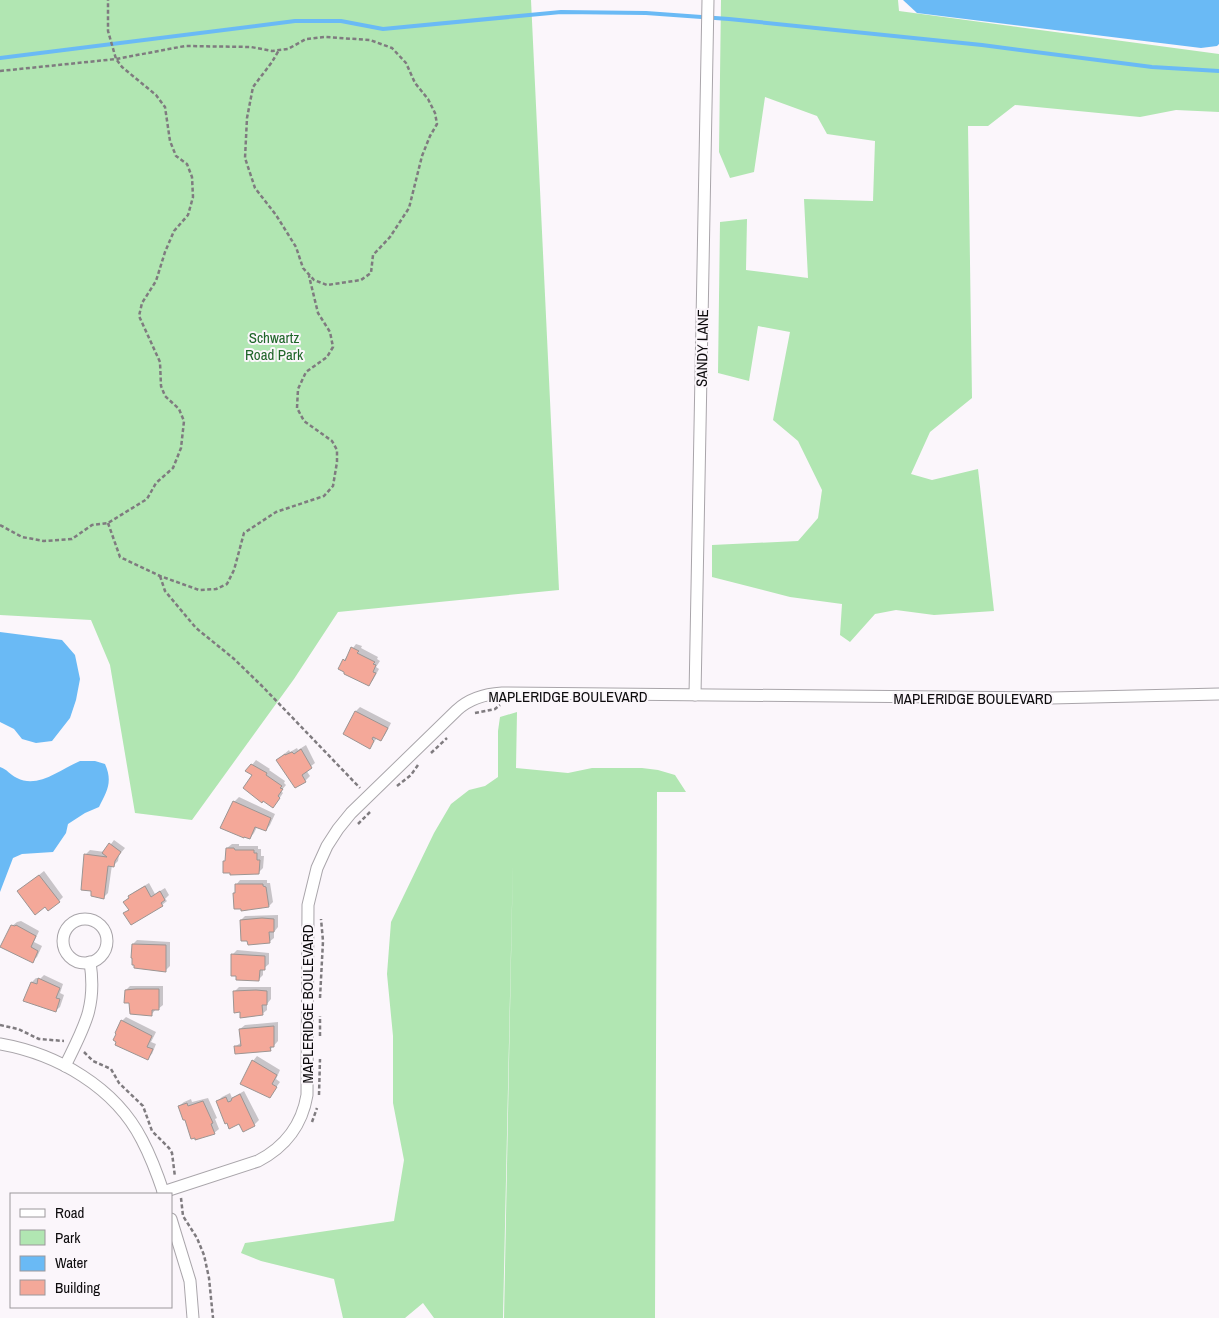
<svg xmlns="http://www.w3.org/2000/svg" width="1219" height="1318" font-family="'Archivo Narrow',sans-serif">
  <rect width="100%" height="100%" fill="#fbf6fb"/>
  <g fill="#b1e6b2">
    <polygon points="0,0 531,0 559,590 338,612 294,679 192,820 135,813 110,665 91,620 0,615"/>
    <polygon points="721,0 898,0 899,11 1219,54 1219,112 1176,110 1140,117 1015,105 988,126 968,126 972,398 930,432 911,474 932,480 978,469 994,611 934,615 896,610 875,614 850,642 840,635 842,604 790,597 712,577 712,545 798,541 818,518 822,490 798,441 773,420 790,332 758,326 749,381 718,373 720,222 747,219 746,270 808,278 804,199 873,201 875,141 827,134 817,116 765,97 754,172 730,178 719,152"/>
    <polygon points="517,712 516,768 568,773 592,768 642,768 658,770 675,775 686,792 657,792 655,1318 504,1318 513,858 503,1318 434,1318 423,1303 405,1318 343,1318 334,1279 261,1261 241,1253 245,1243 394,1221 404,1160 393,1103 393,1036 387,974 391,922 434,833 451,804 469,790 485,786 498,777 498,731 500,717"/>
  </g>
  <g fill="#6abaf5">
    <polygon points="903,0 1219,0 1219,44 1217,46 1201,48 917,13"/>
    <polygon points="0,632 62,640 75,655 80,679 76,700 70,718 52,741 36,743 22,739 14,729 0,722"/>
    <path d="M80,761H95L105,764C113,782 107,791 99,807L85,813L68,824L66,833L53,852L22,854L13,858L0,892V767C7,769 10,775 17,778C38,789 61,769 80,761Z"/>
  </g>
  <g fill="#0003">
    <polygon points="356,644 362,646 361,648 378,657 377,659 380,661 376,667 379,669 373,680 369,685 344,660"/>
    <polygon points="360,707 391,723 385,735 381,740 377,738 370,747 356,711"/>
    <polygon points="306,745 315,763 306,770 310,776 305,781 277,760 289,750 290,752 297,748 298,750"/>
    <polygon points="256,760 270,769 269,770 285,781 284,783 286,785 281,791 283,793 277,802 254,775 252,765"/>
    <polygon points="239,797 275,814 270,825 266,830 257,827 254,833 250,838 222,828 234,802"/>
    <polygon points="114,840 125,848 119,855 118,861 114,865 112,865 108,893 104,897 85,855 90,850 105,852"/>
    <polygon points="232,844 239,844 239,846 258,846 258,849 261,849 261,856 264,856 263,868 259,872 224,862 227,859 227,848"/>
    <polygon points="44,871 63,897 59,901 45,905 19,891"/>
    <polygon points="240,880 267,880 267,883 270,883 273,902 269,906 234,893 236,891 236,885"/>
    <polygon points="149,883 155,894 165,888 169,895 165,899 167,901 162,905 125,913 129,909 124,902 134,892"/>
    <polygon points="278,915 278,927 274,932 274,938 269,942 241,920 245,916"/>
    <polygon points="21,921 39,931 34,942 42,946 37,957 32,961 12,926 17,922"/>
    <polygon points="137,940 170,942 170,966 165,971 133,944"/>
    <polygon points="237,950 269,953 269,964 263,969 263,975 259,979 232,955"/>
    <polygon points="44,975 63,984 60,993 64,995 60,1007 55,1011 32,982 36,978 40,979"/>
    <polygon points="130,986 163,986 163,1005 158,1009 156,1009 152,1014 130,1002 126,990"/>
    <polygon points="239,987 271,987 271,999 267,1004 267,1010 262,1014 234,992"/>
    <polygon points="126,1017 156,1032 151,1042 156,1044 152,1054 147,1058 122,1021"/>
    <polygon points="278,1022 278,1041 270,1050 236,1046 242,1042 240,1029 245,1025"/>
    <polygon points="257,1056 280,1070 276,1079 280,1082 269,1097 253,1061"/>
    <polygon points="244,1091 259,1120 254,1125 240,1122 218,1101 222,1097 230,1093 232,1098"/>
    <polygon points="208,1098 217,1118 215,1119 219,1129 214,1133 186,1118 179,1106 184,1102 191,1099 192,1102"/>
  </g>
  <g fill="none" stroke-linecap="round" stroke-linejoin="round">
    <polyline stroke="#6abaf5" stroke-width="4" points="0,58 295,21 341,21 383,29 561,12 646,13 729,19 982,45 1152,67 1219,71"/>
  </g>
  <g fill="#f4a899" stroke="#9c9593">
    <polygon points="351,647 359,651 357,653 375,662 373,664 376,665 373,672 376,673 369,686 344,674 344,672 338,669 343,659 345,661"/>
    <polygon points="355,711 388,728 381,741 373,737 372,739 374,741 370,749 343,734"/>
    <polygon points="301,749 312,768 302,775 306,782 295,788 276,760 285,754 285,755 292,752 294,754"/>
    <polygon points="251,764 267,773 266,775 282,786 280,788 283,789 278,796 280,798 273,808 263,801 262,803 243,788 252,775 245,771"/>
    <polygon points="233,801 271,818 266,831 255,827 250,839 244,837 244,838 220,828"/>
    <polygon points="109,843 121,852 115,861 114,867 108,866 104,899 91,896 91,891 81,890 84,854 107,857 102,853"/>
    <polygon points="226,848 234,848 235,850 254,850 254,853 257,853 257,860 260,860 259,874 230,875 230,873 223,873 223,861 225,861"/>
    <polygon points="39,875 60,902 48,911 45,907 35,915 17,891"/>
    <polygon points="235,884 263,884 263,886 266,887 269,907 241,911 241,909 234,909 233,893 235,893"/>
    <polygon points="145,886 151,897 160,891 165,900 161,903 163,906 131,925 123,913 129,910 123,902 129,898 128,896"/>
    <polygon points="262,918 274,919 274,932 269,932 270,943 248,945 247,941 241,941 240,920"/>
    <polygon points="11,925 15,926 16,925 36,936 31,947 38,951 33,963 0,947"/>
    <polygon points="132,944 166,945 166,972 134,968 134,965 132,965 132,958 131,958"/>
    <polygon points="231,954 265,956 265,970 260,970 259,981 236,980 236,976 231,976"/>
    <polygon points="38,978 60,988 56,998 60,999 56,1012 23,1001 31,982 37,984"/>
    <polygon points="136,989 159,989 159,1010 152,1010 152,1016 130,1014 129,1003 124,1003 125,990"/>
    <polygon points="256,990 267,991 267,1005 262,1005 263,1015 240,1018 240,1012 234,1013 233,991"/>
    <polygon points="121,1020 152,1036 147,1047 153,1049 148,1060 115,1045 116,1042 113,1040 116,1034 115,1033"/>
    <polygon points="274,1026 274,1047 270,1047 271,1051 235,1054 234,1046 241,1046 239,1029"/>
    <polygon points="252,1060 277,1075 272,1084 277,1087 270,1098 240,1084"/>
    <polygon points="240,1094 255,1126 243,1132 239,1124 229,1129 227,1123 225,1124 216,1101 226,1097 228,1102 231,1101 232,1098"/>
    <polygon points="203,1101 213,1123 211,1124 215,1134 195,1140 195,1138 191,1139 185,1120 183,1120 178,1106 187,1103 188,1106"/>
  </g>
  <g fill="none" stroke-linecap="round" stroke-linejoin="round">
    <g stroke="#a9a5aa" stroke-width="13">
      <g id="minor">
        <polyline points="695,695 708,0"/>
        <circle cx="85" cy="941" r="22"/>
        <path d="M0,1044C57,1054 115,1087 142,1140C151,1157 158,1176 164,1194"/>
        <path d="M65,1066C84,1027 97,1007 90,962"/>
        <path d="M163,1192L258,1161C285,1147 302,1125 307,1095L308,905L317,868L327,846L338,829L351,813L457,710C470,698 485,694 502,693L1051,698L1219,694"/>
        <polyline points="171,1219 190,1281 193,1318"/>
      </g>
    </g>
    <g stroke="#7f7b7f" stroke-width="2.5" stroke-dasharray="4 2.5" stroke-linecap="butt">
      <polyline points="0,71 116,59 185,46 251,47 272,51 288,49 306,39 325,37 370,40 392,48 406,63 415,83 428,99 435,113 437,124 430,136 422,156 409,208 390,237 373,255 371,273 361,280 327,285 314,280 303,268 296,247 276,215 255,188 245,158 247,118 253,87 272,62 279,50"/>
      <polyline points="108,523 120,557 160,576 199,590 216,589 227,584 234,570 244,533 276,512 324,496 333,486 337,462 337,450 332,441 304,421 297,408 298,389 306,372 327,357 333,347 330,332 318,313 309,276"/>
      <polyline points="0,525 22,537 44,541 72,539 92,525 108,523 147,499 156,483 173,468 181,448 184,421 179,409 165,396 161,386 160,362 139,316 142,303 156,281 165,252 174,231 188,215 193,197 192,177 187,164 176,156 170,141 165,107 156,95 122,67 116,59 108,31 108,0"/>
      <polyline points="160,576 165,591 196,628 233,658 262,686 360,788"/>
      <polyline points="475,713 495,709 500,705"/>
      <polyline points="431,753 447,738"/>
      <polyline points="397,786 411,775 418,765"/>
      <polyline points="358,824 370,812"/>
      <polyline points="320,998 323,941 321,919"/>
      <polyline points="0,1025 18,1029 39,1039 64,1041"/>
      <polyline points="320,1036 320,1016"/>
      <polyline points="84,1052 93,1061 111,1069 119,1083 143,1106 152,1131 169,1148 172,1153 175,1177"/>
      <polyline points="319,1095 320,1059"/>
      <polyline points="312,1122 317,1108"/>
      <polyline points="181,1198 183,1216 197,1238 204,1255 209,1278 213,1318"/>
    </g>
    <use href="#minor" stroke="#fff" stroke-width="11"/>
  </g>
  <g text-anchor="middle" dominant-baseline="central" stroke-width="4" stroke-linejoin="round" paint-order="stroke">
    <g font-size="15" fill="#1f6529" stroke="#fbf6fb">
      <text x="274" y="337">Schwartz<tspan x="274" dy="17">Road Park</tspan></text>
    </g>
    <g font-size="15" fill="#0d0b0d" stroke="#fbf6fb">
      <text transform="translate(702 348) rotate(-89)">SANDY LANE</text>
      <text x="568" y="696">MAPLERIDGE BOULEVARD</text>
      <text x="973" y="698">MAPLERIDGE BOULEVARD</text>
      <text transform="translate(307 1004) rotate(-90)">MAPLERIDGE BOULEVARD</text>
    </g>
  </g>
  <rect x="10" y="1193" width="162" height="115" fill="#fbf6fb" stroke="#9c989c"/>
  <rect x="20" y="1209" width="25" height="8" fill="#ffffff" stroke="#9c989c"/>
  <text x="55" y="1218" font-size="15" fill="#0d0b0d">Road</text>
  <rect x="20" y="1230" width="25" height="15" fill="#b1e6b2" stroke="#9c989c"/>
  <text x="55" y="1243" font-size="15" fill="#0d0b0d">Park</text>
  <rect x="20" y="1256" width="25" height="15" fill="#6abaf5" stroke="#9c989c"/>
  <text x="55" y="1268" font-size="15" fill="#0d0b0d">Water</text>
  <rect x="20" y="1280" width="25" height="15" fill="#f4a899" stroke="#9c989c"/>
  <text x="55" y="1293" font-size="15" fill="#0d0b0d">Building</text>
</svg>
